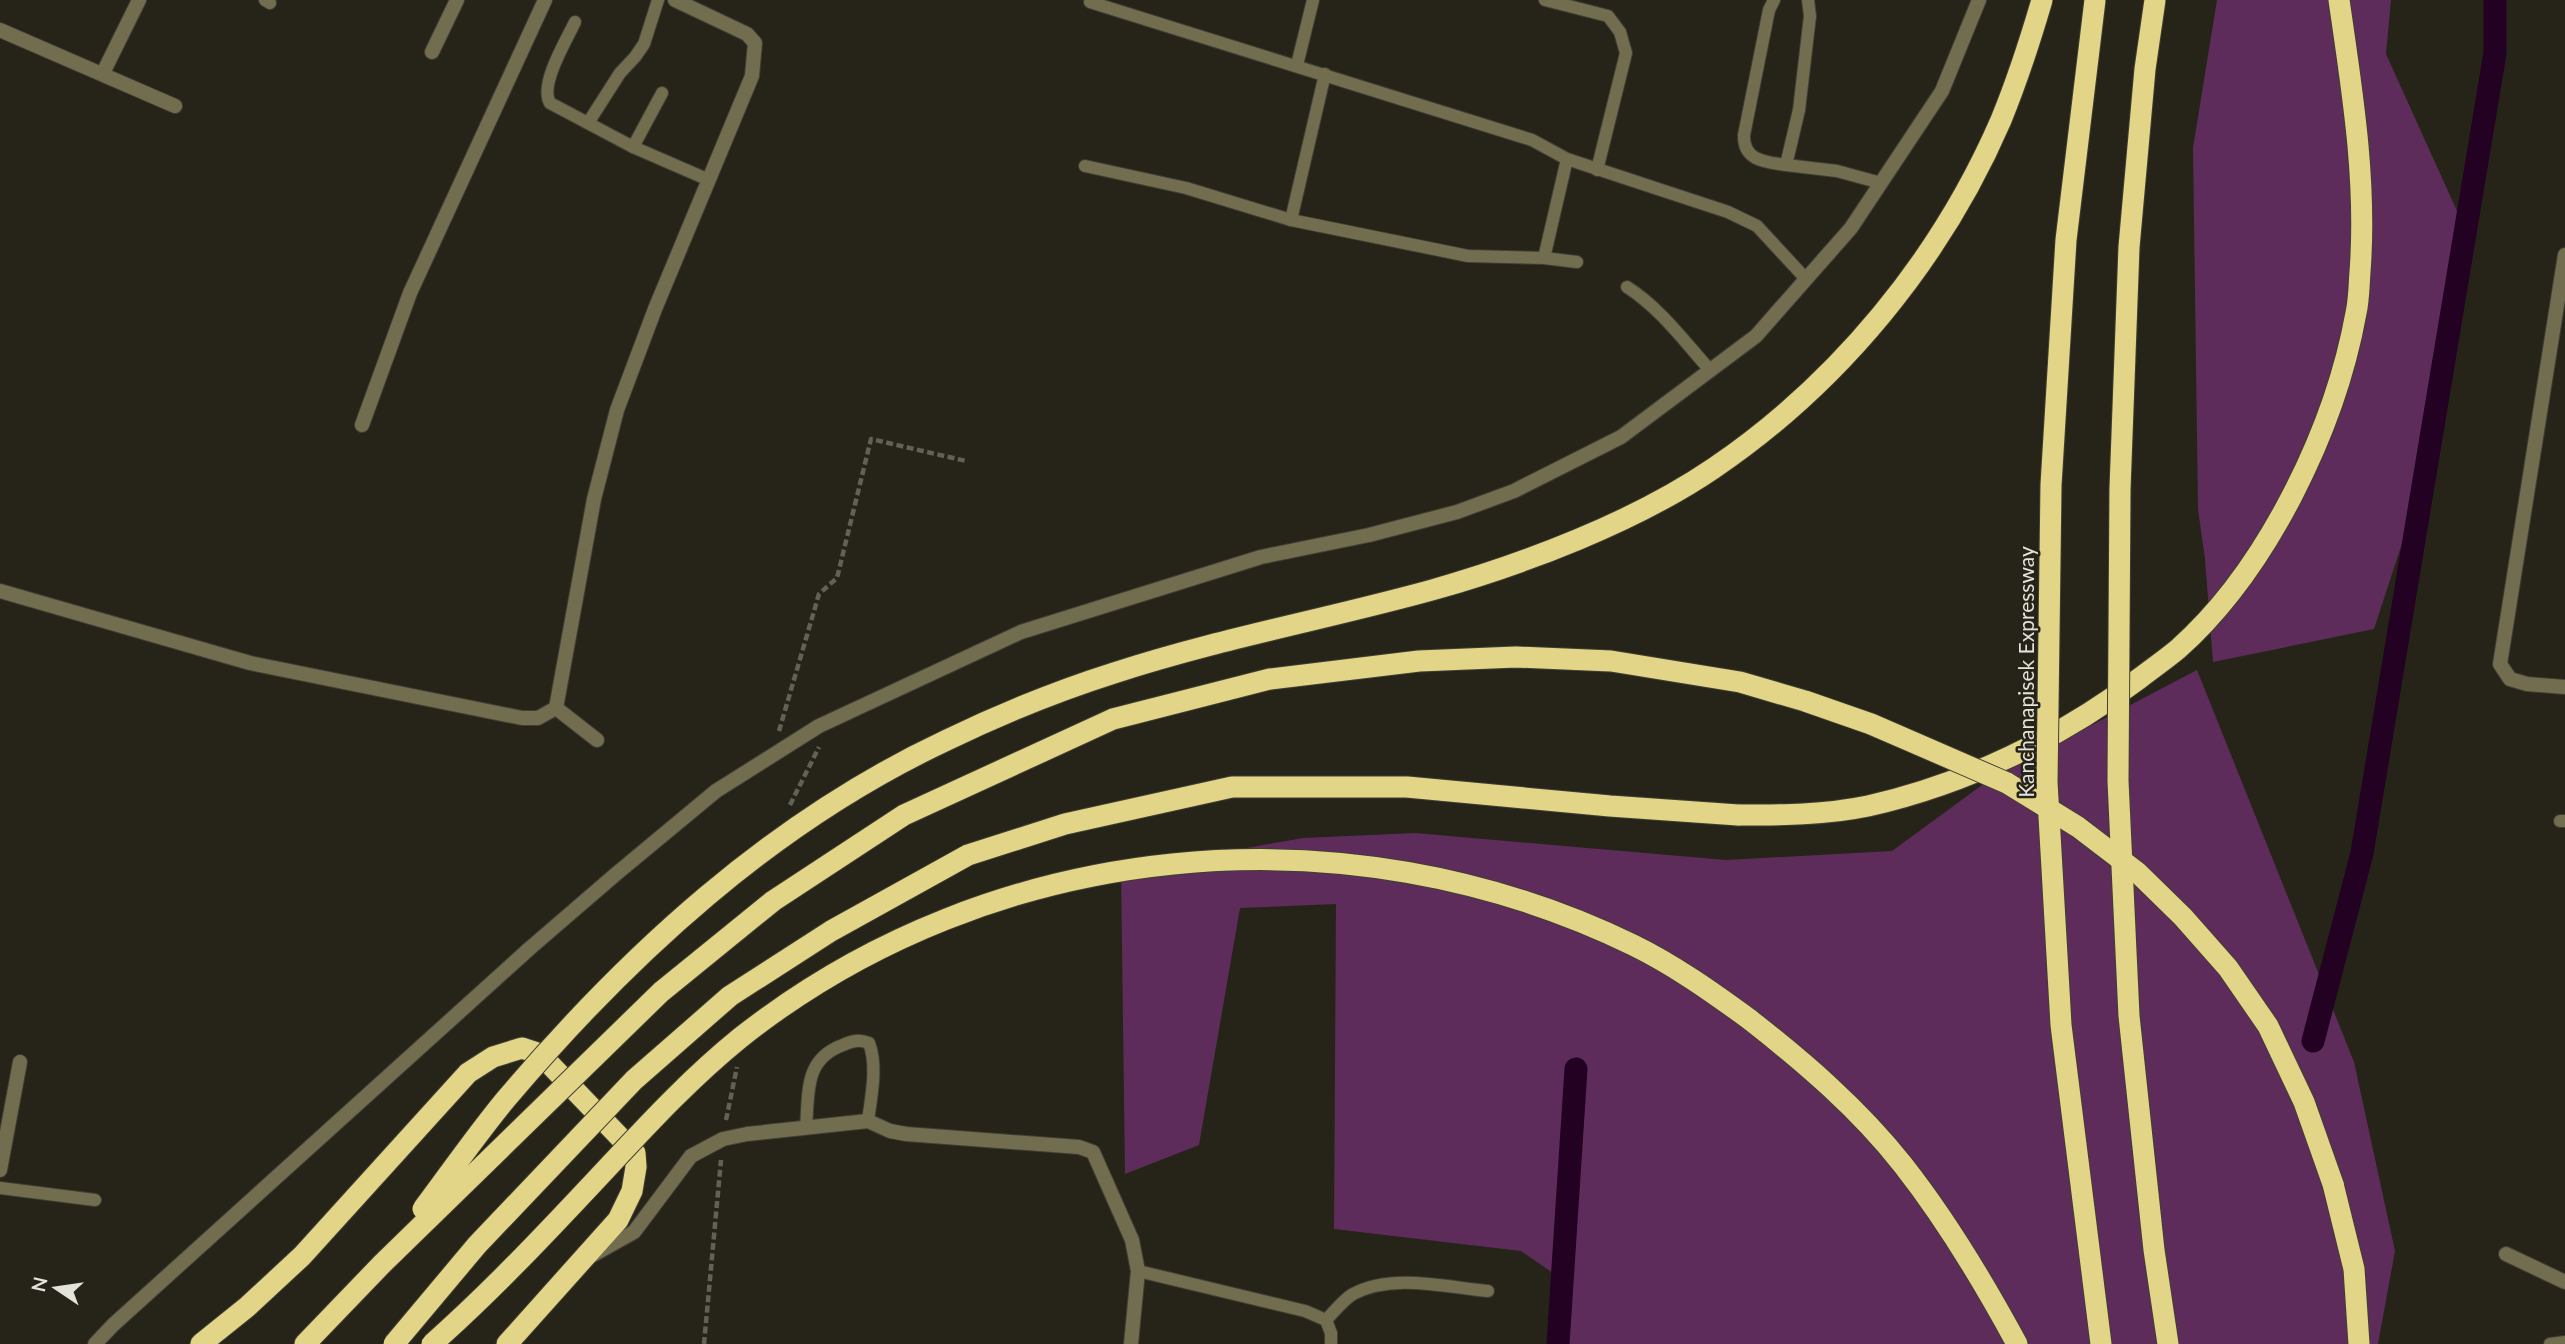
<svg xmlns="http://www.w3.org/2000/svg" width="2565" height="1344" font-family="Lato,sans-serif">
  <rect width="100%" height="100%" fill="#262419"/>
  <g fill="#5d2c5a">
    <polygon points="2217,0 2391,0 2386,54 2457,211 2426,470 2374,629 2213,662 2205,559 2198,509 2193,148"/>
    <polygon points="2197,670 2354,1062 2395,1251 2378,1344 1567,1344 1563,1280 1521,1251 1334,1229 1336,904 1240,908 1199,1145 1125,1174 1121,870 1303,838 1415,833 1726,860 1892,851 1993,777"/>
  </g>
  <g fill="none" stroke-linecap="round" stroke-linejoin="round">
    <g stroke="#230122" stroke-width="23">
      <polyline points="2313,1041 2362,853 2495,53 2495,0"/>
      <polyline points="1558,1344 1576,1069"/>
    </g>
    <g stroke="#403f34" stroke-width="14">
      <g id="lane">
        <polyline points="265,0 270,3"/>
        <polyline points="1545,0 1608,16 1620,32 1626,53 1597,170"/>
        <path d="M1774,0L1769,10L1744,135C1743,161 1766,162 1786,165"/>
        <polyline points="1808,0 1810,16 1799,110 1786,165 1837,171 1881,183"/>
        <polyline points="1090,2 1532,140 1567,159 1728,212 1757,226 1806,279"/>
        <path d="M575,22C566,41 539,85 550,103L633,147L709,180"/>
        <polyline points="1297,65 1313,0"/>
        <polyline points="588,123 620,73 635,57 644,44 658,0"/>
        <polyline points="633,147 662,93"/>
        <polyline points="1085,166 1186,188 1291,220 1468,256 1544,258 1577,262"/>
        <polyline points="1291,220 1325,74"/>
        <polyline points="1544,258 1567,159"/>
        <path d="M1627,287C1660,308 1684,341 1710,370"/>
        <polyline points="2560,821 2565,821"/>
        <path d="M806,1127C809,1092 804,1059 843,1045C852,1041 859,1039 869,1043C878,1066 871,1097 868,1121"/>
        <polyline points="0,1188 95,1200"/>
        <polyline points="1138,1271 1305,1311 1326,1320 1331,1333 1331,1344"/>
        <path d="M1326,1320C1334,1312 1343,1300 1353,1294C1393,1273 1445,1287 1488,1291"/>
        <polyline points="2550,1344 2565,1342"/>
      </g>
    </g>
    <g stroke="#403f34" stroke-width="16">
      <g id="street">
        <polyline points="0,30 175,106"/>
        <polyline points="432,52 457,0"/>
        <polyline points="103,73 139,0"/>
        <polyline points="2565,255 2500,664 2510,679 2527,684 2565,687"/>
        <polyline points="362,425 410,293 545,0"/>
        <polyline points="0,591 250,663 522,718 538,718 556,708 594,499 617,410 655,309 752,76 755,43 747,34 675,0"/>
        <polyline points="556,708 597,740"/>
        <polyline points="0,1170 20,1062"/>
        <polyline points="2506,1254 2565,1282"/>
        <polyline points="593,1255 634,1232 691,1156 723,1139 747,1134 868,1121 890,1131 906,1134 1079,1147 1093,1152 1132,1240 1138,1271 1131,1344"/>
        <polyline points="95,1344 113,1325 529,949 616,874 716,791 819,726 1021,632 1261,557 1369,535 1457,512 1514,491 1621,437 1756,336 1851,228 1942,91 1979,0"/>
      </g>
    </g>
    <g stroke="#403f34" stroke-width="23">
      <g id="highway">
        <path d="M1738,815C1782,815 1825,815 1868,806C1966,784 2060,738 2140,678C2153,668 2166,659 2178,649C2267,570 2335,429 2356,313C2359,300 2359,285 2360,272C2367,180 2352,90 2339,0"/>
        <path d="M1749,1019C1804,1062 1859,1109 1903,1165C1947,1221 1983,1281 2017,1344"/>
        <polyline points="2333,1184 2354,1269 2359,1344"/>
        <polyline points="201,1344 247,1307 302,1256 468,1073 493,1057 522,1048 540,1054 635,1153 636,1167 632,1191 618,1220 507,1344"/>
        <polyline points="305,1344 382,1264"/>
      </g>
    </g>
    <g stroke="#636157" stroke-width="4.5" stroke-dasharray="7 3.5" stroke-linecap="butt">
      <polyline points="779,731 819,594 837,578 871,439 966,461"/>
      <polyline points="790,805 819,747"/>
      <polyline points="726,1120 737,1067"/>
      <polyline points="704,1344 721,1160"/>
    </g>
    <use href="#lane" stroke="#726d4f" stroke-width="12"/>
    <use href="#street" stroke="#726d4f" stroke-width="14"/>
    <use href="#highway" stroke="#e3d587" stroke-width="21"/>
    <g stroke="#403f34" stroke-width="23" stroke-linecap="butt">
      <g id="highway-bridge">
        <polyline points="2095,0 2066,240 2051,485 2047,782 2061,1025 2101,1344"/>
        <polyline points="2155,0 2145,69 2129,247 2120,489 2118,781 2129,1016 2154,1250 2168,1344"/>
        <path d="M423,1209C450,1173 477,1134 506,1099C629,954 772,822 947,740C1001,714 1057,691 1114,673C1218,639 1327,619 1432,590C1524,564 1635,522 1714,468C1839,383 1941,259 2001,120C2017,81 2030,41 2042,0"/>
        <polyline points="382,1264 661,992 773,901 904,815 1113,719 1270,679 1419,661 1516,657 1611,661 1740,682 1805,701 1871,724 2007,783 2078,827 2137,872 2183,917 2228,968 2268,1026 2304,1102 2333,1184"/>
        <polyline points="394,1344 477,1245 634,1080 730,996 831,931 968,855 1065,824 1232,787 1407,787 1610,806 1738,815"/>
        <path d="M432,1344C495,1288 552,1227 609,1166C651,1121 693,1076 740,1038C992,838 1345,805 1633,945C1674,965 1712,992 1749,1019"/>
      </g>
    </g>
    <use href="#highway-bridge" stroke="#e3d587" stroke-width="21"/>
  </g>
  <g text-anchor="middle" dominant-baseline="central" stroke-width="5" stroke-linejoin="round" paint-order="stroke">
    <g font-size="21" fill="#e3e2db" stroke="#262419">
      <text transform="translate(2025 672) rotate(-90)">Kanchanapisek Expressway</text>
    </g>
  </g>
  <g transform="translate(56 1288) rotate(283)" stroke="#262419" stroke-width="5" paint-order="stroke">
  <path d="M0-5L12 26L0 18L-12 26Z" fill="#e3e2db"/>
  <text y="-10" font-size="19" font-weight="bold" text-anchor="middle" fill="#e3e2db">N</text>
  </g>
</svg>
